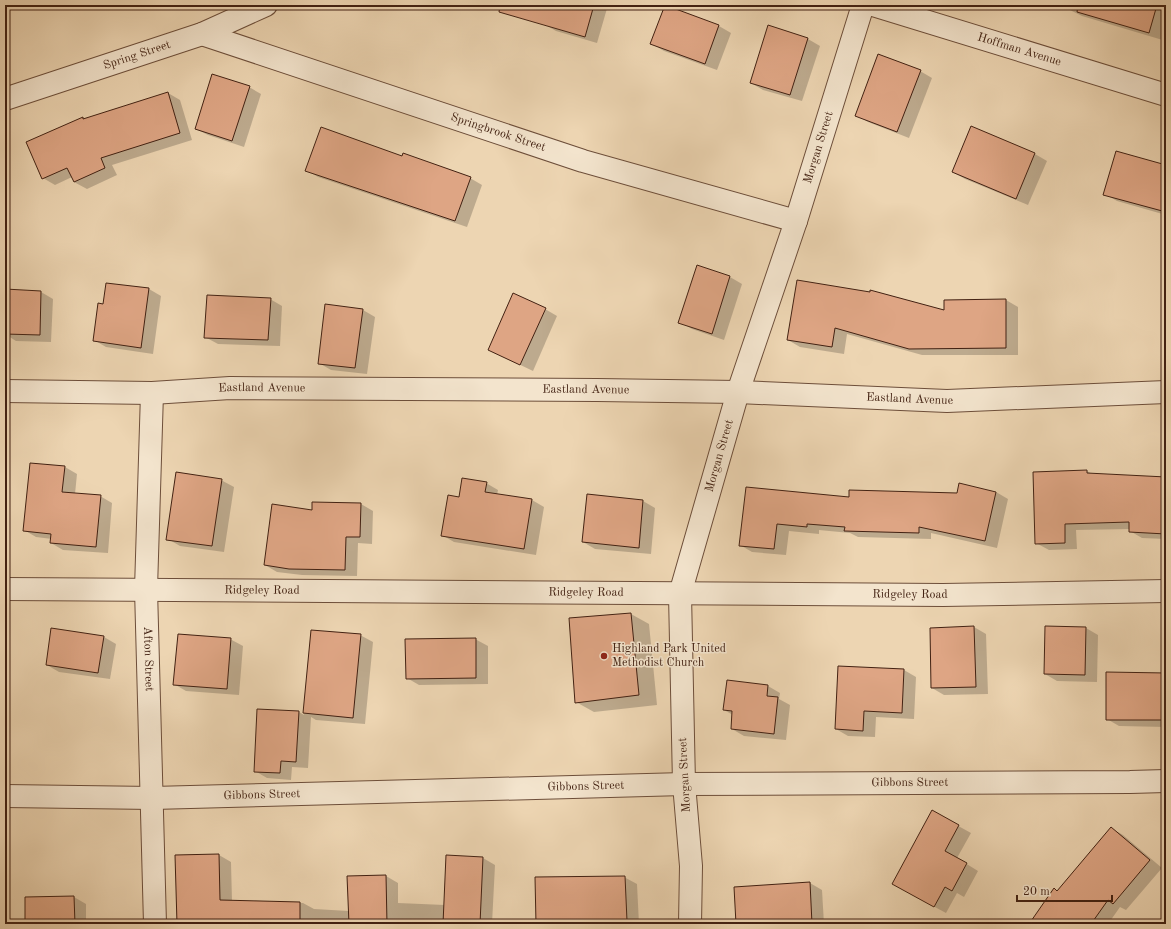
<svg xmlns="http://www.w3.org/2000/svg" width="1171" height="929" font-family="'Old Standard TT',serif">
  <rect width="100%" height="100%" fill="#edd5b2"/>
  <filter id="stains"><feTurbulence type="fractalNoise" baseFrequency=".005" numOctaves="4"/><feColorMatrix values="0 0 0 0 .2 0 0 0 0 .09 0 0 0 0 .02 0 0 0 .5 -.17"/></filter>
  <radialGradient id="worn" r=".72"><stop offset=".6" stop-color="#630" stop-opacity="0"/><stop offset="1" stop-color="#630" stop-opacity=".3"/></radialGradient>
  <g fill="#0003">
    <polygon points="550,5 608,5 597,43 556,31 544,24"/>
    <polygon points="1060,5 1166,5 1166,41 1082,16"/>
    <polygon points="665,6 719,26 731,33 717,70 664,51 652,44"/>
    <polygon points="808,39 820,46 802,101 763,90 751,83"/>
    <polygon points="920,71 932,78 909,138 868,122 856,115"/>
    <polygon points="249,87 261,94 244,147 208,135 196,129"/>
    <polygon points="168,93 180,100 192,140 112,165 117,175 87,189 74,182 72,177 55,185 43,178 83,118 85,119"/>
    <polygon points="971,127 1035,154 1047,161 1028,205 965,179 953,172"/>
    <polygon points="402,157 470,178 482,185 467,227 318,177 306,170"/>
    <polygon points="1166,166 1166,215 1117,201 1105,194"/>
    <polygon points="698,266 730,277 742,284 724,340 692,329 680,322"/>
    <polygon points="798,282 945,312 1006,300 1018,307 1018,355 922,355 847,334 844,354 800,347 788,340"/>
    <polygon points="107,284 149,289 161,296 153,354 106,347 94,340 104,305"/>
    <polygon points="41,292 53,299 51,342 16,341 5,334 5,313"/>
    <polygon points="270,299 282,306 280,346 218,344 205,337"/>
    <polygon points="545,309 557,316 533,371 489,350"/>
    <polygon points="363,310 375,317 367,374 331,370 319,363"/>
    <polygon points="65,467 77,474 75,494 100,496 112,503 108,553 63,550 51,543 52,539 36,537 24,530"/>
    <polygon points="1087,471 1092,474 1166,478 1166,539 1142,538 1130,531 1130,529 1076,530 1077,549 1049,550 1036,543"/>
    <polygon points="221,480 234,487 224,552 180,546 168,539"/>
    <polygon points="486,483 498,490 497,495 532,500 544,507 536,555 454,542 442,535 460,498"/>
    <polygon points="747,488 850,498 996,492 1008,499 997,548 931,533 931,539 858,537 850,533 819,530 819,534 789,531 786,555 752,552 740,545"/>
    <polygon points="588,495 643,501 655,508 651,554 595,549 583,542"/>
    <polygon points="313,503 361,504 373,511 372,544 358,543 357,576 302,575 277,572 265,565 313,511"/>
    <polygon points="631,614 649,624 657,705 594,712 576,702"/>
    <polygon points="974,627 986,634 988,694 944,695 932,688 931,629"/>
    <polygon points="1086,628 1098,635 1097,682 1057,681 1045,674"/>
    <polygon points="311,631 360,635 373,642 365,724 316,720 311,717 308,768 292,767 291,780 267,778 255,771 299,712 304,715"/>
    <polygon points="104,637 116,644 110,679 59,672 47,665"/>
    <polygon points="230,639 243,646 239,695 186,691 174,684"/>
    <polygon points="475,639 488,646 488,684 419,685 407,678"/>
    <polygon points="904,670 916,677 914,719 876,717 875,737 848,736 836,729"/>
    <polygon points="1166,674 1166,727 1119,726 1107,719"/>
    <polygon points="728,681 768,686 780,693 779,699 790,705 786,740 744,736 732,729 733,715 724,710"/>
    <polygon points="933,812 971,833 957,858 978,871 964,897 957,893 946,913 905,891"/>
    <polygon points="1111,828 1123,835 1162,868 1126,910 1120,907 1108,924 1030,924"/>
    <polygon points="219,855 231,862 232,901 303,903 314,909 349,911 386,876 398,883 398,903 445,905 483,858 495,865 492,924 178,924"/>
    <polygon points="624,877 637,884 639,924 537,924"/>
    <polygon points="810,883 822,890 824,924 737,924"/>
    <polygon points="74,897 86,904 86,924 26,924"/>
  </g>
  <g fill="#dea584" stroke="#422112">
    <polygon points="500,5 594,5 585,37 499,12"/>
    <polygon points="665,5 719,25 705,64 650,44"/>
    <polygon points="1078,5 1157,5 1149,33 1077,12"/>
    <polygon points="768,25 808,38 790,95 750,83"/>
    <polygon points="878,54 921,70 897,132 855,116"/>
    <polygon points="212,74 250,86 232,141 195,129"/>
    <polygon points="168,92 180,133 101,158 105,168 74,182 67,168 42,179 26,142 83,117 83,119"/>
    <polygon points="971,126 1035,153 1016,199 952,172"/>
    <polygon points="321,127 402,156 403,153 471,177 455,221 305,171"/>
    <polygon points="1116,151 1166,165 1166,212 1103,195"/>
    <polygon points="697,265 730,276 712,334 678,323"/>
    <polygon points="797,280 870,292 870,290 944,310 944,300 1006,299 1006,348 909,349 835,328 832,347 787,340"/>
    <polygon points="106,283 149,288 141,348 93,341 98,303 103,304"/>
    <polygon points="5,289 41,291 40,335 5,334"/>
    <polygon points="513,293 546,308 520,365 488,350"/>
    <polygon points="207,295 271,298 268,340 204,338"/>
    <polygon points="325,304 363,309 355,368 318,364"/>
    <polygon points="30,463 65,466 62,492 101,495 96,547 50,543 51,534 23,531"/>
    <polygon points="1087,470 1087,473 1166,477 1166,534 1129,532 1129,522 1065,524 1065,543 1035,544 1033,472"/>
    <polygon points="176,472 222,479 212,546 166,540"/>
    <polygon points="462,478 487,482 485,492 532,499 524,549 441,536 448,495 459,497"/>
    <polygon points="959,483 996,492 985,541 919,527 919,533 844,531 845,527 807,524 807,527 777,524 774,549 739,546 746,487 849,497 849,490 957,493"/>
    <polygon points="587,494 643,500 639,548 582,542"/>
    <polygon points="312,502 361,503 360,537 346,537 345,570 289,569 264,565 272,504 312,510"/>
    <polygon points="631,613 639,695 575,703 569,618"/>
    <polygon points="974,626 976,687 931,688 930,628"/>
    <polygon points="1045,626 1086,627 1085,675 1044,674"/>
    <polygon points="51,628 104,636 98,673 46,665"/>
    <polygon points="311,630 361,634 353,718 303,713"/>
    <polygon points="178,634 231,638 227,689 173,685"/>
    <polygon points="476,638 476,678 406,679 405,639"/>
    <polygon points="838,666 904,669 902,713 864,711 863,731 835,729"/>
    <polygon points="1106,672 1166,673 1166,720 1106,720"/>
    <polygon points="727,680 768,685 767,696 778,697 774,734 731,729 732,711 723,710"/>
    <polygon points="257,709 299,711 296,762 281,761 280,773 254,772"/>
    <polygon points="932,810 959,825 945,851 967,863 952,891 945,887 934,907 892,884"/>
    <polygon points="1111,827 1150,860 1113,904 1108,900 1091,924 1029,924 1054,888 1057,891"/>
    <polygon points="219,854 220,900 300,902 300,924 177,924 175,855"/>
    <polygon points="446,855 483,857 480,924 443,924"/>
    <polygon points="386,875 387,924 349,924 347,876"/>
    <polygon points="625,876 627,921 595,922 595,924 536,924 535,877"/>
    <polygon points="810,882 812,924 736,924 734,887"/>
    <polygon points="74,896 75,924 25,924 25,897"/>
  </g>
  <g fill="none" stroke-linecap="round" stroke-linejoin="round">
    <g stroke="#6d4e3a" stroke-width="24">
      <g id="street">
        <path id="s1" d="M873,5L1166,95"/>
        <path id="s2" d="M202,34L583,161L796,221"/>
        <path id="s3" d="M5,99L202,34L266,5"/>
        <path id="s4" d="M5,391L152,393L230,388L597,390L738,392L947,401L1166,392"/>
        <path id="s5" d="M152,393L146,589L155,924"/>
        <path id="s6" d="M5,589L943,595L1166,591"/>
        <path id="s7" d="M5,796L153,798L684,784L1130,782L1166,781"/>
        <path id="s8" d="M690,924L691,866L684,784L680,594L738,392L796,221L863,5"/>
      </g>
    </g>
    <use href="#street" stroke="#f3e4cd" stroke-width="22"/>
  </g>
  <circle fill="#8f2418" stroke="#f3e4cd" stroke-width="1.5" cx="604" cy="656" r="4"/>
  <g text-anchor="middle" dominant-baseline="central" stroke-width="3" stroke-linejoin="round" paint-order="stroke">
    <g font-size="12" fill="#422112" stroke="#f3e4cd">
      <text stroke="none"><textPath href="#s1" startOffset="153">Hoffman Avenue</textPath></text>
      <text stroke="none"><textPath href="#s3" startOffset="139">Spring Street</textPath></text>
      <text stroke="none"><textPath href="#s2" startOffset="312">Springbrook Street</textPath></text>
      <text stroke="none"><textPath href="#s8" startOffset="798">Morgan Street</textPath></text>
      <text stroke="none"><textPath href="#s4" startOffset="257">Eastland Avenue</textPath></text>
      <text stroke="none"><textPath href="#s4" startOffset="581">Eastland Avenue</textPath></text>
      <text stroke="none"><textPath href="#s4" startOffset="905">Eastland Avenue</textPath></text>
      <text stroke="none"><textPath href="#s8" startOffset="474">Morgan Street</textPath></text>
      <text stroke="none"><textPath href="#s6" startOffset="257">Ridgeley Road</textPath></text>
      <text stroke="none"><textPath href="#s6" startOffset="581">Ridgeley Road</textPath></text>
      <text stroke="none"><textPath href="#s6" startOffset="905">Ridgeley Road</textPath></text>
      <text stroke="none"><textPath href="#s5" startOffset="266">Afton Street</textPath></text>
      <text transform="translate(685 775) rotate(-93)">Morgan Street</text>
      <text stroke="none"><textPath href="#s7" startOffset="905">Gibbons Street</textPath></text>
      <text stroke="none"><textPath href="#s7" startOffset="581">Gibbons Street</textPath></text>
      <text stroke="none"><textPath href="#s7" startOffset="257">Gibbons Street</textPath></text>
    </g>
    <g font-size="12" fill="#422112" stroke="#f3e4cd" text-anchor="start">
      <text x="612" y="649">Highland Park United<tspan x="612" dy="14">Methodist Church</tspan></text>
    </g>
  </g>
  <rect width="1171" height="929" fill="none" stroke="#edd5b2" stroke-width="20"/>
  <rect x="6" y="6" width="1159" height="917" fill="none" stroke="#422112" stroke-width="2"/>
  <rect x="10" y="10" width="1151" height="909" fill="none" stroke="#422112"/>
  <path d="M1017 895v6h95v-6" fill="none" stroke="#422112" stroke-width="2"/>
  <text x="1023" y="895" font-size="12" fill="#422112" stroke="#f3e4cd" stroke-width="3" paint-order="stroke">20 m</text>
  <rect width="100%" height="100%" filter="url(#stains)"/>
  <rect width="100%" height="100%" fill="url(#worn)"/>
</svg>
